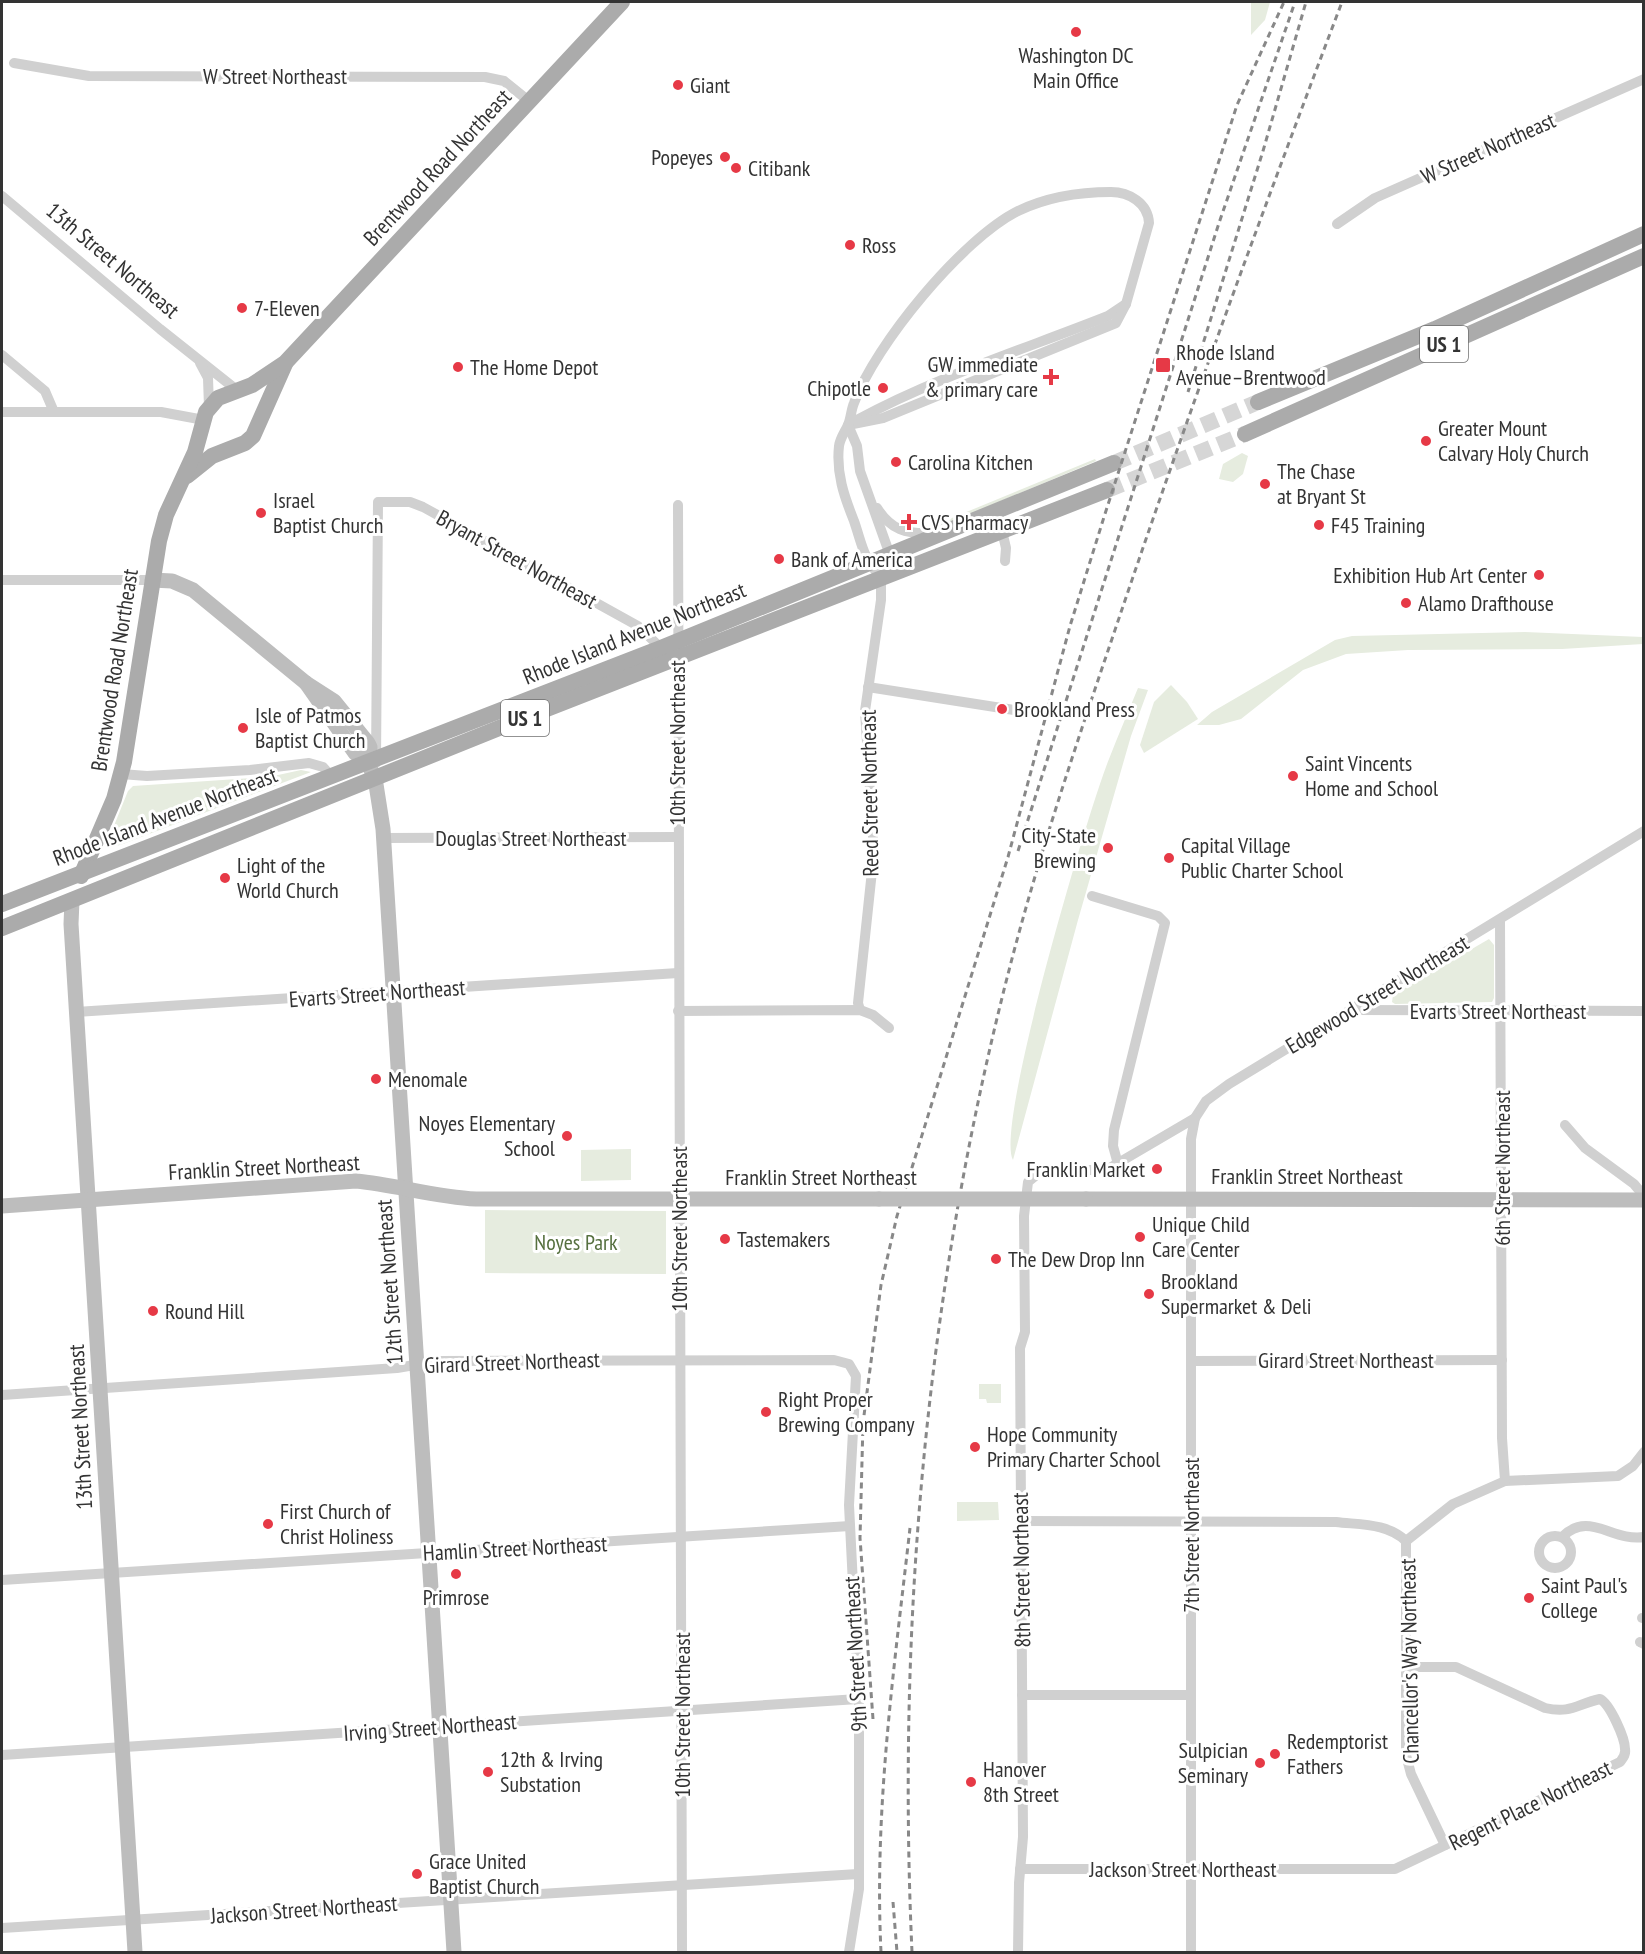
<svg xmlns="http://www.w3.org/2000/svg" width="1645" height="1954" font-family="'PT Sans Narrow',sans-serif">
  <rect width="100%" height="100%" fill="#fff"/>
  <g fill="#e6ecdf">
    <polygon points="1251,2 1270,2 1265,20 1251,35"/>
    <polygon points="1242,453 1248,456 1243,474 1233,482 1219,479 1223,464"/>
    <polygon points="1095,459 1096,461 932,530 930,527"/>
    <polygon points="1525,632 1643,637 1643,644 1562,649 1408,650 1346,654 1303,670 1241,719 1219,725 1197,725 1212,712 1335,640 1352,636"/>
    <polygon points="1171,685 1187,702 1198,719 1144,753 1140,745 1154,702"/>
    <path d="M1138,688L1148,690L1131,736L1078,920L1013,1160C994,1128 1089,808 1109,759C1118,736 1128,712 1138,688Z"/>
    <polygon points="301,770 311,772 123,844 113,847 109,838 128,791 133,786 269,777"/>
    <polygon points="1489,939 1494,945 1494,998 1492,1002 1395,1004 1392,1002 1393,995"/>
    <polygon points="631,1149 631,1180 581,1181 581,1150"/>
    <polygon points="485,1210 666,1211 666,1274 485,1273"/>
    <polygon points="979,1384 1001,1384 1001,1403 987,1403 986,1399 979,1399"/>
    <polygon points="957,1502 998,1502 999,1520 957,1521"/>
  </g>
  <g fill="none" stroke-linecap="round" stroke-linejoin="round">
    <g stroke="#d6d6d6" stroke-width="16" stroke-dasharray="16 8" stroke-linecap="butt">
      <polyline points="1114,463 1258,402"/>
      <polyline points="1107,490 1245,434"/>
    </g>
    <g stroke="#d0d0d0" stroke-width="10">
      <polyline points="14,63 89,76 485,77 504,81 530,102"/>
      <polyline points="2,196 160,329 238,391"/>
      <polyline points="1337,224 1375,198 1644,79"/>
      <polyline points="2,355 45,391 54,412"/>
      <polyline points="200,363 208,378 209,407"/>
      <polyline points="2,412 161,412 204,420"/>
      <path d="M857,420C936,377 1025,349 1108,316L1126,304"/>
      <path d="M848,425L883,418L1116,323L1126,304L1149,223C1148,203 1129,192 1111,192C1079,192 1047,197 1018,211C962,239 875,345 854,403C851,410 851,418 848,425C845,432 840,438 839,446C836,473 844,496 854,521C862,544 863,559 881,577"/>
      <polyline points="848,425 857,446 860,471 890,555 881,577 881,600 865,711 874,852 858,1003 860,1010"/>
      <polyline points="678,505 682,1952"/>
      <path d="M877,508C891,530 906,534 931,533"/>
      <polyline points="1002,531 1006,548 1005,561"/>
      <polyline points="2,580 152,580"/>
      <polyline points="868,687 1020,711"/>
      <polyline points="376,763 378,502 410,502 423,507 638,626 663,650"/>
      <polyline points="121,774 147,776 250,770 309,763 323,767 331,776"/>
      <polyline points="384,838 677,837"/>
      <polyline points="1092,896 1158,916 1165,923 1114,1130 1113,1146 1118,1164"/>
      <polyline points="1353,1010 1644,1011"/>
      <polyline points="678,1011 860,1010 873,1015 889,1028"/>
      <polyline points="76,1012 678,973"/>
      <polyline points="1565,1125 1585,1148 1634,1184 1644,1196"/>
      <polyline points="1191,1361 1502,1360"/>
      <polyline points="2,1395 397,1368 438,1361 834,1360 849,1364 856,1376 849,1505 859,1704 859,1889 849,1952"/>
      <polyline points="1505,1481 1618,1476 1633,1466 1644,1452"/>
      <path d="M1021,1521L1336,1522C1361,1525 1387,1523 1406,1541V1755L1411,1774L1445,1845"/>
      <circle cx="1555" cy="1552" r="16"/>
      <path d="M1562,1537C1589,1510 1612,1542 1644,1537"/>
      <polyline points="1406,1541 1453,1504 1505,1481 1502,1438 1500,920"/>
      <polyline points="2,1580 850,1526"/>
      <polyline points="1642,1618 1644,1618"/>
      <polyline points="1640,1642 1644,1644"/>
      <polyline points="1022,1695 1191,1695"/>
      <polyline points="2,1755 858,1699"/>
      <path d="M1020,1869H1395L1620,1762C1623,1758 1626,1755 1625,1749C1625,1738 1610,1704 1600,1699C1577,1704 1571,1714 1545,1708L1456,1667H1407"/>
      <polyline points="2,1928 858,1874"/>
      <polyline points="1018,1952 1019,1883 1023,1837 1020,1348 1025,1332 1024,1216 1028,1182 1039,1173 1108,1169 1195,1118 1206,1101 1229,1084 1644,831"/>
      <polyline points="1191,1952 1191,1139 1195,1118"/>
    </g>
    <g stroke="#bdbdbd" stroke-width="15">
      <polyline points="152,580 172,581 193,590 306,683 334,701 368,743 370,747 367,762"/>
      <polyline points="306,683 355,753 367,762 375,778 383,829 454,1952"/>
      <polyline points="72,900 71,924 135,1952"/>
      <polyline points="1086,1199 1644,1200"/>
      <path d="M2,1206L356,1181C397,1185 435,1197 476,1199H879"/>
    </g>
    <g stroke="#ababab" stroke-width="16">
      <polyline points="1258,402 1435,329 1644,234"/>
      <polyline points="1245,434 1644,256"/>
      <polyline points="187,476 212,456 245,443 253,436 285,364"/>
      <polyline points="81,876 114,799 124,762 159,541 166,515 195,452 206,412 218,398 252,385 285,363 622,2"/>
      <polyline points="2,904 661,648 1114,463"/>
      <polyline points="2,928 549,708 1107,490"/>
    </g>
    <g stroke="#888" stroke-width="3" stroke-dasharray="6 4.5" stroke-linecap="butt">
      <polyline points="1188,392 1263,151 1306,2"/>
      <polyline points="1018,851 1219,223 1295,2"/>
      <polyline points="873,1719 860,1538 863,1423 881,1285 897,1216 1008,857 1070,626 1104,517 1237,105 1284,2"/>
      <polyline points="893,1902 897,1952"/>
      <path d="M881,1952C874,1810 894,1669 910,1528"/>
      <path d="M912,1952C897,1626 926,1295 1007,978C1037,860 1076,745 1115,630C1186,419 1263,210 1342,2"/>
    </g>
    <polyline stroke="#bdbdbd" stroke-width="15" points="879,1199 1086,1199"/>
  </g>
  <g fill="#e63946" stroke="#fff" stroke-width="2">
    <circle cx="1076" cy="32" r="6"/>
    <circle cx="678" cy="85" r="6"/>
    <circle cx="725" cy="157" r="6"/>
    <circle cx="736" cy="168" r="6"/>
    <circle cx="850" cy="245" r="6"/>
    <circle cx="242" cy="308" r="6"/>
    <rect x="1155" y="357" width="16" height="16" rx="3"/>
    <circle cx="458" cy="367" r="6"/>
    <path d="M1048 368h6v6h6v6h-6v6h-6v-6h-6v-6h6z"/>
    <circle cx="883" cy="388" r="6"/>
    <circle cx="1426" cy="441" r="6"/>
    <circle cx="896" cy="462" r="6"/>
    <circle cx="1265" cy="484" r="6"/>
    <circle cx="261" cy="513" r="6"/>
    <path d="M906 513h6v6h6v6h-6v6h-6v-6h-6v-6h6z"/>
    <circle cx="1319" cy="525" r="6"/>
    <circle cx="779" cy="559" r="6"/>
    <circle cx="1539" cy="575" r="6"/>
    <circle cx="1406" cy="603" r="6"/>
    <circle cx="1002" cy="709" r="6"/>
    <circle cx="243" cy="728" r="6"/>
    <circle cx="1293" cy="776" r="6"/>
    <circle cx="1108" cy="848" r="6"/>
    <circle cx="1169" cy="858" r="6"/>
    <circle cx="225" cy="878" r="6"/>
    <circle cx="376" cy="1079" r="6"/>
    <circle cx="567" cy="1136" r="6"/>
    <circle cx="1157" cy="1169" r="6"/>
    <circle cx="1140" cy="1237" r="6"/>
    <circle cx="725" cy="1239" r="6"/>
    <circle cx="996" cy="1259" r="6"/>
    <circle cx="1149" cy="1294" r="6"/>
    <circle cx="153" cy="1311" r="6"/>
    <circle cx="766" cy="1412" r="6"/>
    <circle cx="975" cy="1447" r="6"/>
    <circle cx="268" cy="1524" r="6"/>
    <circle cx="456" cy="1574" r="6"/>
    <circle cx="1529" cy="1598" r="6"/>
    <circle cx="1275" cy="1754" r="6"/>
    <circle cx="1260" cy="1763" r="6"/>
    <circle cx="488" cy="1772" r="6"/>
    <circle cx="971" cy="1782" r="6"/>
    <circle cx="417" cy="1874" r="6"/>
  </g>
  <g text-anchor="middle" dominant-baseline="central" stroke-width="6" stroke-linejoin="round" paint-order="stroke">
    <g fill="#fff" stroke="#707070" stroke-width="1.5">
      <rect x="1420" y="326" width="48" height="36" rx="4.5"/>
      <rect x="501" y="700" width="48" height="36" rx="4.5"/>
    </g>
    <g font-size="21" font-weight="bold" fill="#333">
      <text x="1444" y="344">US 1</text>
      <text x="525" y="718">US 1</text>
    </g>
    <g font-size="22" fill="#333" stroke="#fff" text-anchor="start">
      <text x="1076" y="55" text-anchor="middle">Washington DC<tspan x="1076" dy="25">Main Office</tspan></text>
      <text x="690" y="85">Giant</text>
      <text x="713" y="157" text-anchor="end">Popeyes</text>
      <text x="748" y="168">Citibank</text>
      <text x="862" y="245">Ross</text>
      <text x="254" y="308">7-Eleven</text>
      <text x="1176" y="352">Rhode Island<tspan x="1176" dy="25">Avenue–Brentwood</tspan></text>
      <text x="1038" y="364" text-anchor="end">GW immediate<tspan x="1038" dy="25">&amp; primary care</tspan></text>
      <text x="470" y="367">The Home Depot</text>
      <text x="871" y="388" text-anchor="end">Chipotle</text>
      <text x="1438" y="428">Greater Mount<tspan x="1438" dy="25">Calvary Holy Church</tspan></text>
      <text x="908" y="462">Carolina Kitchen</text>
      <text x="1277" y="471">The Chase<tspan x="1277" dy="25">at Bryant St</tspan></text>
      <text x="273" y="500">Israel<tspan x="273" dy="25">Baptist Church</tspan></text>
      <text x="921" y="522">CVS Pharmacy</text>
      <text x="1331" y="525">F45 Training</text>
      <text x="791" y="559">Bank of America</text>
      <text x="1527" y="575" text-anchor="end">Exhibition Hub Art Center</text>
      <text x="1418" y="603">Alamo Drafthouse</text>
      <text x="1014" y="709">Brookland Press</text>
      <text x="255" y="715">Isle of Patmos<tspan x="255" dy="25">Baptist Church</tspan></text>
      <text x="1305" y="763">Saint Vincents<tspan x="1305" dy="25">Home and School</tspan></text>
      <text x="1096" y="835" text-anchor="end">City-State<tspan x="1096" dy="25">Brewing</tspan></text>
      <text x="1181" y="845">Capital Village<tspan x="1181" dy="25">Public Charter School</tspan></text>
      <text x="237" y="865">Light of the<tspan x="237" dy="25">World Church</tspan></text>
      <text x="388" y="1079">Menomale</text>
      <text x="555" y="1123" text-anchor="end">Noyes Elementary<tspan x="555" dy="25">School</tspan></text>
      <text x="1145" y="1169" text-anchor="end">Franklin Market</text>
      <text x="1152" y="1224">Unique Child<tspan x="1152" dy="25">Care Center</tspan></text>
      <text x="737" y="1239">Tastemakers</text>
      <text x="1008" y="1259">The Dew Drop Inn</text>
      <text x="1161" y="1281">Brookland<tspan x="1161" dy="25">Supermarket &amp; Deli</tspan></text>
      <text x="165" y="1311">Round Hill</text>
      <text x="778" y="1399">Right Proper<tspan x="778" dy="25">Brewing Company</tspan></text>
      <text x="987" y="1434">Hope Community<tspan x="987" dy="25">Primary Charter School</tspan></text>
      <text x="280" y="1511">First Church of<tspan x="280" dy="25">Christ Holiness</tspan></text>
      <text x="1541" y="1585">Saint Paul's<tspan x="1541" dy="25">College</tspan></text>
      <text x="456" y="1597" text-anchor="middle">Primrose</text>
      <text x="1287" y="1741">Redemptorist<tspan x="1287" dy="25">Fathers</tspan></text>
      <text x="1248" y="1750" text-anchor="end">Sulpician<tspan x="1248" dy="25">Seminary</tspan></text>
      <text x="500" y="1759">12th &amp; Irving<tspan x="500" dy="25">Substation</tspan></text>
      <text x="983" y="1769">Hanover<tspan x="983" dy="25">8th Street</tspan></text>
      <text x="429" y="1861">Grace United<tspan x="429" dy="25">Baptist Church</tspan></text>
    </g>
    <g font-size="22" fill="#333" stroke="#fff">
      <text x="275" y="76">W Street Northeast</text>
      <text transform="translate(1488 148) rotate(-24)">W Street Northeast</text>
      <text transform="translate(437 167) rotate(-47)">Brentwood Road Northeast</text>
      <text transform="translate(113 260) rotate(40)">13th Street Northeast</text>
      <text transform="translate(517 559) rotate(29)">Bryant Street Northeast</text>
      <text transform="translate(634 633) rotate(-22)">Rhode Island Avenue Northeast</text>
      <text transform="translate(114 670) rotate(-81)">Brentwood Road Northeast</text>
      <text transform="translate(677 743) rotate(-90)">10th Street Northeast</text>
      <text transform="translate(869 793) rotate(-91)">Reed Street Northeast</text>
      <text transform="translate(165 816) rotate(-21)">Rhode Island Avenue Northeast</text>
      <text x="531" y="838">Douglas Street Northeast</text>
      <text transform="translate(377 993) rotate(-4)">Evarts Street Northeast</text>
      <text transform="translate(1377 994) rotate(-31)">Edgewood Street Northeast</text>
      <text x="1498" y="1011">Evarts Street Northeast</text>
      <text transform="translate(264 1167) rotate(-3)">Franklin Street Northeast</text>
      <text transform="translate(1502 1168) rotate(-90)">6th Street Northeast</text>
      <text x="1307" y="1176">Franklin Street Northeast</text>
      <text x="821" y="1177">Franklin Street Northeast</text>
      <text transform="translate(679 1229) rotate(-90)">10th Street Northeast</text>
      <text transform="translate(389 1282) rotate(-94)">12th Street Northeast</text>
      <text x="1346" y="1360">Girard Street Northeast</text>
      <text transform="translate(512 1362) rotate(-2)">Girard Street Northeast</text>
      <text transform="translate(80 1427) rotate(-93)">13th Street Northeast</text>
      <text transform="translate(1191 1535) rotate(-90)">7th Street Northeast</text>
      <text transform="translate(515 1548) rotate(-3)">Hamlin Street Northeast</text>
      <text transform="translate(1021 1570) rotate(-91)">8th Street Northeast</text>
      <text transform="translate(855 1654) rotate(-93)">9th Street Northeast</text>
      <text transform="translate(1409 1661) rotate(-91)">Chancellor's Way Northeast</text>
      <text transform="translate(682 1715) rotate(-90)">10th Street Northeast</text>
      <text transform="translate(430 1727) rotate(-4)">Irving Street Northeast</text>
      <text transform="translate(1530 1805) rotate(-26)">Regent Place Northeast</text>
      <text x="1183" y="1869">Jackson Street Northeast</text>
      <text transform="translate(304 1909) rotate(-4)">Jackson Street Northeast</text>
    </g>
    <g font-size="22" fill="#56703f" stroke="#fff">
      <text x="576" y="1242">Noyes Park</text>
    </g>
  </g>
  <rect width="1645" height="1954" fill="none" stroke="#333333" stroke-width="6"/>
</svg>
